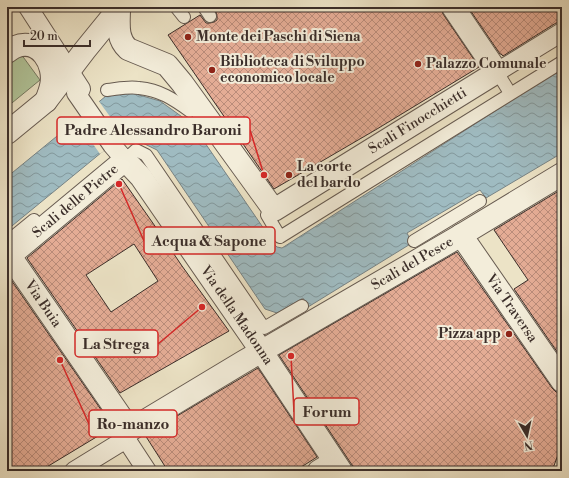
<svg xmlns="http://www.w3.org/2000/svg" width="569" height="478" font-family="'Libre Bodoni',serif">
  <defs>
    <pattern id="water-waves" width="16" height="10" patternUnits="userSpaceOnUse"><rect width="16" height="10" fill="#9fbbc1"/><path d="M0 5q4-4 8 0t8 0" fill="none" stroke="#83989d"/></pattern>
    <pattern id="building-cross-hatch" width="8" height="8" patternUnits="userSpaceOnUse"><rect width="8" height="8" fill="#e4ac95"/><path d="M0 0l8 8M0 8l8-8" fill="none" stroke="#ba8c7a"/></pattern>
  </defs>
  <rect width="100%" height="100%" fill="#ece3c6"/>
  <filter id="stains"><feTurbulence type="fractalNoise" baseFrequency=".005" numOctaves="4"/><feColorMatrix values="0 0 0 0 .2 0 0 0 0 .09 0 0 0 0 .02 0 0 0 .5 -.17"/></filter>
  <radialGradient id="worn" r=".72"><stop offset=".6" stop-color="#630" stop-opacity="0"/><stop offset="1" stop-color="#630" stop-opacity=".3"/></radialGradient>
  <polygon fill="#b1c59a" stroke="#767a62" points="21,54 40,80 7,107 7,64"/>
  <polygon fill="url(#water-waves)" stroke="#778385" points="562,68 562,153 486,198 480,190 407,233 412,243 308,307 303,298 277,313 265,309 157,150 124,134 7,230 7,177 106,96 132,93 160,101 192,124 275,245 277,247 282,248"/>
  <polygon fill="#ece3c6" points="98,100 124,136 100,154 75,118"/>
  <g fill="url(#building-cross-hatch)" stroke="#3b2e2a" fill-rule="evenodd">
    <polygon points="213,7 441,7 443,14 479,67 377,129 274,189 168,35 200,15 206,23 210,23 214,22 217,20 217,16 216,12"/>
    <polygon points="468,7 562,7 562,22 556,23 503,56 501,54 500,54"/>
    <path d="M122,179L157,229L182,266L229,331L120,393L27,258ZM134,244L158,281L111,312L86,275Z"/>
    <polygon points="562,189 562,359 514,289 528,280 494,230"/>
    <polygon points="457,252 552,388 556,392 562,393 562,444 552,471 356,471 279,355"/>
    <polygon points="7,274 113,427 40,471 7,471"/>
    <polygon points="258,368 317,457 295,471 168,471 145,435"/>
  </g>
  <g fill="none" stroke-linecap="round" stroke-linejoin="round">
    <g stroke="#675b51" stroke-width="14">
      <g id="service">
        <polyline points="176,7 184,17"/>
        <polyline points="204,7 210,16"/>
        <polyline points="497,72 510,93"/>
        <path d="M107,90C117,89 129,86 139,88C160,90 173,99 190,111L198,105"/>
        <polyline points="125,160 136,150 146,155 264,328 302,306"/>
        <polyline points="274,210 267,215 280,237 562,62"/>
        <polyline points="414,241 480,201"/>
        <polyline points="7,242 34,220"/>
      </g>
    </g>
    <g stroke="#675b51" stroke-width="20">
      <g id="pedestrian">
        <polyline points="28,7 81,89 76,93 112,145 125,160"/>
        <polyline points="497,72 562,32"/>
        <polyline points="126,439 147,471"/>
        <polyline points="74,471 126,439 127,432 130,430"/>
      </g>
    </g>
    <g stroke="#675b51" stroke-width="24">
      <g id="minor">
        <path id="s1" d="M119,8C119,23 116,38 128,49L167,65L182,83L274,210L497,72L453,7"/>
        <path d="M7,52C9,51 12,48 15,47C39,37 56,64 51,86C50,91 48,96 46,101"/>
        <path id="s2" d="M461,235L562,381"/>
        <path id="s3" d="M10,256L130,430L243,362L458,237L562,174"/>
        <path id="s4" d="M7,258L125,160L141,177L262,352L341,471"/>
        <polyline points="319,471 334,462"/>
      </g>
    </g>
    <g stroke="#675b51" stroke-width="24">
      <polyline id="tertiary" points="7,133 46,101 85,50 120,7"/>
    </g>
    <use href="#service" stroke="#f3edda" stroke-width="12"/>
    <use href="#pedestrian" stroke="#f3edda" stroke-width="18"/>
    <use href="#minor" stroke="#f3edda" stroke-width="22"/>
    <use href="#tertiary" stroke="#f3edda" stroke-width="22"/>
  </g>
  <g fill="#8f2418" stroke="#f3edda" stroke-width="1.5">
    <circle cx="188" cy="37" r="4"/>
    <circle cx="418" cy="64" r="4"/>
    <circle cx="212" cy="70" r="4"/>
    <circle cx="289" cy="175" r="4"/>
    <circle cx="509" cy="334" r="4"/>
  </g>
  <g text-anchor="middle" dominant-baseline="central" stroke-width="4" stroke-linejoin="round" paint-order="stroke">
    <g font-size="14" font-weight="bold" fill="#3b2e2a" stroke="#f3edda" text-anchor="start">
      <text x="196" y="37">Monte dei Paschi di Siena</text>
      <text x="220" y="62">Biblioteca di Sviluppo<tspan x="220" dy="16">economico locale</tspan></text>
      <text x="426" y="64">Palazzo Comunale</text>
      <text x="297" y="167">La corte<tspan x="297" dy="16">del bardo</tspan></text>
      <text x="501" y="334" text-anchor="end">Pizza app</text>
    </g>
    <g font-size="14" fill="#3b2e2a" stroke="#f3edda">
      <text stroke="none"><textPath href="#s1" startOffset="435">Scali Finocchietti</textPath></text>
      <text stroke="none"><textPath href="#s4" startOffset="89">Scali delle Pietre</textPath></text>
      <text stroke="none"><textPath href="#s3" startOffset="539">Scali del Pesce</textPath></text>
      <text stroke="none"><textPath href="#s3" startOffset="58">Via Buia</textPath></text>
      <text stroke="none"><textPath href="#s2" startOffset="89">Via Traversa</textPath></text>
      <text stroke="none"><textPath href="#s4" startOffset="345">Via della Madonna</textPath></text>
    </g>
  </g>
  <path fill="none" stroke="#d62828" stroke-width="1.5" d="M264 175L250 130M119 184L144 241M202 307L158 344M291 356L294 412M60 360L89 424"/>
  <g fill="#d62828" stroke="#f3edda" stroke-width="1.5">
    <circle cx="264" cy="175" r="4"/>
    <circle cx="119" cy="184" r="4"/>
    <circle cx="202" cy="307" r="4"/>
    <circle cx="291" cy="356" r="4"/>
    <circle cx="60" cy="360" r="4"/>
  </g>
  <g fill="#f3edda" stroke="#d62828" stroke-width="1.5">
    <rect x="57" y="117" width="193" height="27" rx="4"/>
    <rect x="144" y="227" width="131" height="27" rx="4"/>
    <rect x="75" y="330" width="83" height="27" rx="4"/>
    <rect x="294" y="398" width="65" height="27" rx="4"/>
    <rect x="89" y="410" width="88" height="27" rx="4"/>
  </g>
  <g font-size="15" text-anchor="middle" font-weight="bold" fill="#3b2e2a">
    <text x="153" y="135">Padre Alessandro Baroni</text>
    <text x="209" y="246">Acqua &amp; Sapone</text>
    <text x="116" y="349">La Strega</text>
    <text x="327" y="417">Forum</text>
    <text x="133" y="429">Ro-manzo</text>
  </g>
  <rect width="569" height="478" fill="none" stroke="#ece3c6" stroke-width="24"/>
  <rect x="8" y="8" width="553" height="462" fill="none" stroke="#3b2e2a" stroke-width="2"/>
  <rect x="12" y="12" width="545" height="454" fill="none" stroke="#3b2e2a"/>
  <g transform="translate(527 436) rotate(171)" stroke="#f3edda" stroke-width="3" paint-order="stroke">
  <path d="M0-3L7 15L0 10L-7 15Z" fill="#3b2e2a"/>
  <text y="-6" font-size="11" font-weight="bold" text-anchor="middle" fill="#3b2e2a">N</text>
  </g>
  <path d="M24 40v6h66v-6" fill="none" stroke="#3b2e2a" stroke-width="2"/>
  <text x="30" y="40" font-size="12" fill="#3b2e2a" stroke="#f3edda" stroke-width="3" paint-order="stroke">20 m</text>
  <rect width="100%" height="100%" filter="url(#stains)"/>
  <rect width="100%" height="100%" fill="url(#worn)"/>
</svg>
